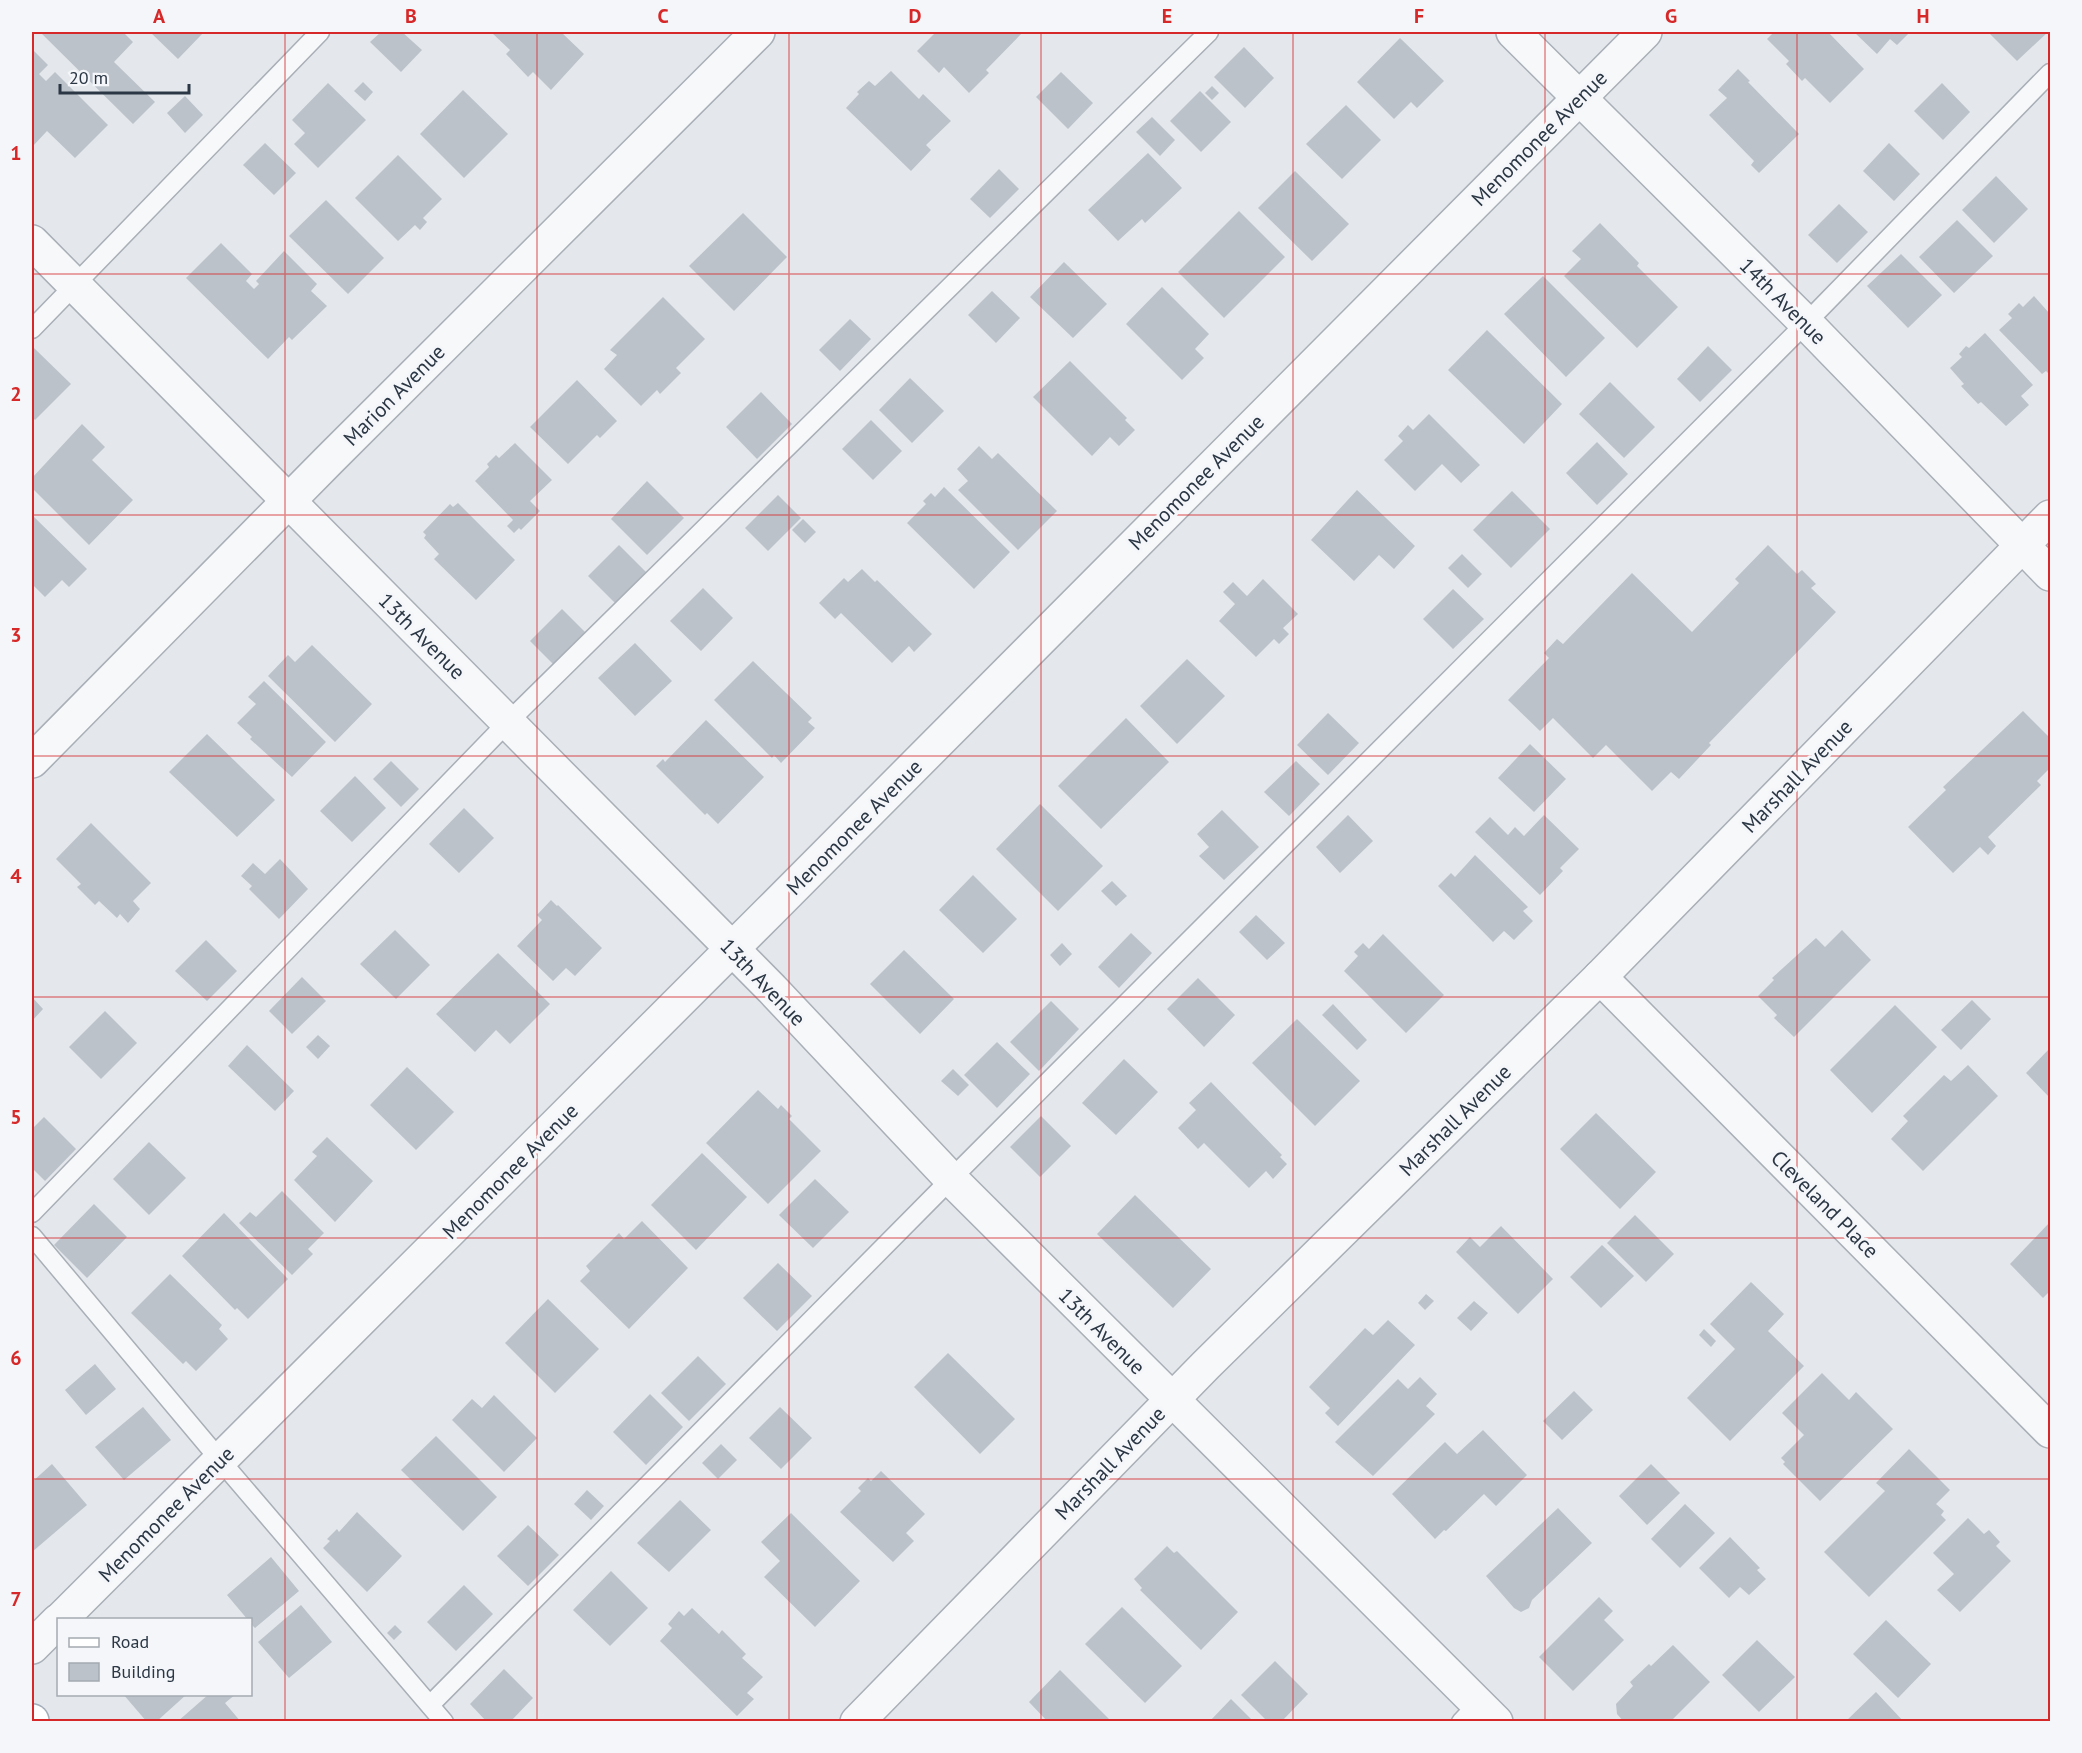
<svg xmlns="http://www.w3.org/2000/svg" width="2082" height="1753" font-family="'PT Sans',sans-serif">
  <rect width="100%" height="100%" fill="#e4e8ec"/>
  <g fill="#bbc2ca">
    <polygon points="40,32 123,32 133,42 114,62 155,102 133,124"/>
    <polygon points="150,32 204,32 178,59"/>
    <polygon points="381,32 402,32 422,50 401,72 370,42"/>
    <polygon points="491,32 561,32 584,54 551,90 533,72 528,77 506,54 510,50"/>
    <polygon points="936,32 1023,32 986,70 989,73 969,93 944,67 939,73 917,51"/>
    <polygon points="1774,32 1828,32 1864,69 1830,103 1805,78 1802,81 1786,64 1789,61 1767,39"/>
    <polygon points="1854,32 1910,32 1897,45 1890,39 1877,54"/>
    <polygon points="1988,32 2048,32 2017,61"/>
    <polygon points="1400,38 1444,81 1417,108 1411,102 1394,119 1357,82"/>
    <polygon points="1244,47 1274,78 1245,108 1214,77"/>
    <polygon points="32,49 48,65 39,74 46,81 55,72 108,125 75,158 47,131 32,147"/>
    <polygon points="1738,69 1750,81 1748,82 1799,134 1759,173 1751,165 1754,161 1709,115 1727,98 1718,90"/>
    <polygon points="891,71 919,99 923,94 951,121 926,145 931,150 911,171 846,108 859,94 857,92 869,81 875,86"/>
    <polygon points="1061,72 1093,103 1068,129 1036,97"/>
    <polygon points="363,82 373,92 365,101 354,91"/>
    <polygon points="328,83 366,120 318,168 294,144 305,133 292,120"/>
    <polygon points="1942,83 1970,112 1943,140 1914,111"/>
    <polygon points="1212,86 1219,93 1212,100 1205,93"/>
    <polygon points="463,90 508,134 464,178 420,134"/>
    <polygon points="1200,91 1231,122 1201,152 1170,121"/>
    <polygon points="185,96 203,115 185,133 167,113"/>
    <polygon points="1346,105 1381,140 1342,179 1306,144"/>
    <polygon points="1152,117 1175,140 1160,156 1136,132"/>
    <polygon points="265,143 296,173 274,195 243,165"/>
    <polygon points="1889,143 1920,174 1894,201 1863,171"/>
    <polygon points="1148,153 1182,188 1145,223 1142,219 1118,241 1088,210"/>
    <polygon points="398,155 442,199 423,218 427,222 420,230 415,225 398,241 355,198"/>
    <polygon points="999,169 1019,189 990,218 970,199"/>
    <polygon points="1295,171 1349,224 1312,261 1258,208"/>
    <polygon points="1996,176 2028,209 1994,243 1962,210"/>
    <polygon points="326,200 384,258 348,294 289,236"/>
    <polygon points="1839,204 1868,232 1837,263 1808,235"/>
    <polygon points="1239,211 1285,257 1224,318 1178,272"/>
    <polygon points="743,213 787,257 734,311 689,266"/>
    <polygon points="1957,220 1993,256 1954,293 1919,257"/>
    <polygon points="1600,223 1639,263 1637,266 1678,307 1637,348 1564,276 1581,259 1572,251"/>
    <polygon points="221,243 252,274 246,281 254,289 259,284 256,281 284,251 317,284 311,291 327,306 292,340 289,337 268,359 186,278"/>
    <polygon points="1901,254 1942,295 1908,328 1867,286"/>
    <polygon points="1064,262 1107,304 1073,338 1030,297"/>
    <polygon points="1543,276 1605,338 1566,377 1504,314"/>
    <polygon points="1162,287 1209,334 1195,349 1204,358 1182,380 1126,324"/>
    <polygon points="992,291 1020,318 996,343 968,315"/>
    <polygon points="2034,296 2050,314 2050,371 2048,373 2046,371 2042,374 1999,330 2012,318 2008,314 2019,303 2023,307"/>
    <polygon points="663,297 705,339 676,368 681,373 660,394 657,390 641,406 604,369 617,355 610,350"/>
    <polygon points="850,319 871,339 840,371 819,350"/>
    <polygon points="1487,330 1562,404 1524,444 1448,370"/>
    <polygon points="1985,333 2033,385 2021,396 2029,405 2006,426 1981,402 1978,404 1961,386 1964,384 1950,368 1962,357 1959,354 1966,346 1969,348"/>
    <polygon points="1708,346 1732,370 1700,402 1677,379"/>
    <polygon points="34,348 71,384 35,420 32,417 32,351"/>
    <polygon points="1070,361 1127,418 1125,420 1135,430 1119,446 1110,437 1092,456 1033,397"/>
    <polygon points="910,378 944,411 912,443 879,410"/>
    <polygon points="577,380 617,421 600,438 597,435 568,464 530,427"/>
    <polygon points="1610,382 1655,427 1624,458 1579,414"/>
    <polygon points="761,392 792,424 757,459 726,427"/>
    <polygon points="1429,414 1480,465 1461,483 1442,464 1415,491 1384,460 1403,441 1398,436 1408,425 1413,430"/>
    <polygon points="871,420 902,451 873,480 842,449"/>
    <polygon points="82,424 105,447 92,460 133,500 89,545 32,488 32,478"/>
    <polygon points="1597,442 1628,474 1597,505 1566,473"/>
    <polygon points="515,443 552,480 530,501 540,511 521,530 519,528 514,533 507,526 513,520 475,481 489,467 487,464 496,455 499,458"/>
    <polygon points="979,446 992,459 998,453 1057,511 1018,550 958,490 968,481 957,469"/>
    <polygon points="647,481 684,518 647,555 611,519"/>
    <polygon points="944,487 1010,552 974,589 907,523 926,504 923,501 931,493 935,497"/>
    <polygon points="1357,490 1415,546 1394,569 1379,555 1354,581 1311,540"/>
    <polygon points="1512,491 1550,529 1511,568 1473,530"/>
    <polygon points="778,495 801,518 768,551 745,528"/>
    <polygon points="458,503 515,560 476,600 434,559 439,554 424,538 426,535 423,532 450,504 453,507"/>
    <polygon points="32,515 87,569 69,587 62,580 45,597 32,584"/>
    <polygon points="803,519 816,532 805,543 792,530"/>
    <polygon points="619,545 647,573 616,604 588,576"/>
    <polygon points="1768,545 1797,574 1802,570 1816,584 1811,588 1836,612 1709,743 1711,745 1679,779 1671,772 1652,791 1606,745 1593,758 1553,718 1540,731 1508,700 1549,658 1544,653 1557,639 1563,644 1632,573 1692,632 1739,583 1735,579"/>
    <polygon points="1462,554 1482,574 1468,588 1448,568"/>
    <polygon points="862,569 875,582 877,580 932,634 914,652 909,646 892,663 841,613 835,619 819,603 844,578 848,582"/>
    <polygon points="1263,579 1298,614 1283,628 1289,634 1279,644 1274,639 1256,657 1219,621 1235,604 1223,592 1233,582 1247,596"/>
    <polygon points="703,588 733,618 701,651 670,621"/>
    <polygon points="1453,589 1484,619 1453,649 1423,619"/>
    <polygon points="562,609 587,634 555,666 530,641"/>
    <polygon points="635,643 672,681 635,716 598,678"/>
    <polygon points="312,645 372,704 335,742 268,676 288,655 295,662"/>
    <polygon points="1187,659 1225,696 1177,744 1140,706"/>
    <polygon points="753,661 812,718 808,722 815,728 781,763 774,755 772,758 714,700"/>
    <polygon points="264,681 326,742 292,777 250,739 252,737 237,723 256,704 248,697"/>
    <polygon points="2023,711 2050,738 2050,768 2037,781 2041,785 1988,837 1996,846 1988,855 1980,847 1953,873 1908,827 1946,790 1943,787"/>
    <polygon points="1328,713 1359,743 1328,775 1297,745"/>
    <polygon points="1126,718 1169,762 1101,829 1058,786"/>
    <polygon points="706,720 764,777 718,824 707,813 705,815 656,766 663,759 665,762"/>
    <polygon points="207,734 275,800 237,837 169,772"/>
    <polygon points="1530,744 1566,779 1534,812 1498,778"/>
    <polygon points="391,761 419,789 401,807 373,779"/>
    <polygon points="1296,761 1320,784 1289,816 1264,792"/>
    <polygon points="355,776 386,808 352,842 320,811"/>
    <polygon points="1040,804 1103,866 1058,911 996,849"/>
    <polygon points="464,808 494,838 459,873 429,844"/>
    <polygon points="1222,810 1259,847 1224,880 1199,856 1209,847 1197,834"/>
    <polygon points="1348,815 1373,841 1340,873 1316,847"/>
    <polygon points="1544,815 1579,849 1560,868 1563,871 1540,895 1475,832 1490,817 1508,835 1515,827 1524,836"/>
    <polygon points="91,823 151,883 133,901 140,909 128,923 120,914 117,918 99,901 95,905 77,887 81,884 56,859"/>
    <polygon points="1475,855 1528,907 1523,911 1533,921 1514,940 1504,931 1493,942 1438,886 1451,873 1455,877"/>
    <polygon points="280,859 308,889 279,919 249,889 252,886 241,876 253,863 265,874"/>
    <polygon points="973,875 1017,919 983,953 939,910"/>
    <polygon points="1112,881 1127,896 1116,906 1101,891"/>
    <polygon points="551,900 557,906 558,905 602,948 575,976 566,968 553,981 517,946 542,920 537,915"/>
    <polygon points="1256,915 1285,943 1267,960 1239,932"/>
    <polygon points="395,930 430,965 396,999 360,964"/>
    <polygon points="1842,930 1871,960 1794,1037 1774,1018 1777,1015 1758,996 1774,980 1772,978 1816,938 1825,947"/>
    <polygon points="1131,933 1152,953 1119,988 1098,967"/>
    <polygon points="1383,934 1444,995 1406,1033 1344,971 1358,956 1354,952 1363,943 1369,949"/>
    <polygon points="206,940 237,971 207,1001 175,971"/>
    <polygon points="1062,943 1072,954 1060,966 1050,955"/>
    <polygon points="904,950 954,999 920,1034 870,984"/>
    <polygon points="498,953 550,1004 510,1044 496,1030 475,1052 436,1014"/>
    <polygon points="302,977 326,1001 292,1034 269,1011"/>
    <polygon points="1198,978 1235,1015 1204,1047 1167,1009"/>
    <polygon points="32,997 43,1009 32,1021"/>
    <polygon points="1972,1000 1991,1019 1961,1050 1941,1030"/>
    <polygon points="1051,1001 1079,1029 1039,1071 1010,1042"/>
    <polygon points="1333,1004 1367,1040 1357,1050 1322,1015"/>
    <polygon points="1895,1005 1937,1047 1872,1113 1830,1070"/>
    <polygon points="105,1011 137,1043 101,1079 69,1047"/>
    <polygon points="1297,1019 1360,1081 1315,1126 1252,1063"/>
    <polygon points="318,1035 330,1046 318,1059 306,1047"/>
    <polygon points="997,1042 1030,1074 997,1108 964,1075"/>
    <polygon points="247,1045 294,1091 275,1111 228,1066"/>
    <polygon points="2050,1048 2050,1098 2026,1073"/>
    <polygon points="1124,1059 1158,1092 1116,1135 1082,1103"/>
    <polygon points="1968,1065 1998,1096 1923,1171 1891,1139 1908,1121 1903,1116 1944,1075 1951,1081"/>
    <polygon points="407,1067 454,1112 416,1150 370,1105"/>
    <polygon points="953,1069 969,1085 958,1096 941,1081"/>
    <polygon points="1211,1082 1282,1155 1280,1157 1287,1164 1273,1179 1266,1171 1249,1188 1204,1143 1198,1149 1178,1128 1196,1110 1189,1103"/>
    <polygon points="758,1090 778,1109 781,1105 792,1116 789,1119 821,1151 768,1204 706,1143"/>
    <polygon points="1596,1113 1656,1172 1620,1209 1560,1149"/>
    <polygon points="1041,1116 1071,1146 1040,1177 1010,1147"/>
    <polygon points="44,1117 76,1149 45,1181 32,1168 32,1129"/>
    <polygon points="327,1137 373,1181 335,1222 294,1180 317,1156 312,1152"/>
    <polygon points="149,1142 186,1178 149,1215 113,1179"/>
    <polygon points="702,1153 747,1197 696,1250 651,1205"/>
    <polygon points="815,1179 849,1212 813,1248 779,1215"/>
    <polygon points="282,1191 324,1233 308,1249 313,1254 292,1275 239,1223 250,1212 256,1217"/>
    <polygon points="1135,1195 1211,1269 1173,1308 1097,1234"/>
    <polygon points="94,1204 127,1237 87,1278 54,1245"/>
    <polygon points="224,1213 288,1279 248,1319 237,1308 235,1310 182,1256"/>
    <polygon points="1635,1215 1674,1254 1646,1282 1607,1243"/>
    <polygon points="642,1221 688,1268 629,1329 580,1281 590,1271 586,1266 619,1233 624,1239"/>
    <polygon points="2050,1222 2050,1291 2043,1298 2010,1264"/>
    <polygon points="1501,1226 1553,1279 1518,1314 1456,1252 1470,1237 1480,1247"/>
    <polygon points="1602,1245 1634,1276 1601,1308 1570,1277"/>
    <polygon points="778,1263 812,1296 777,1331 743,1298"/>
    <polygon points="170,1274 222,1325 219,1329 228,1339 196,1371 186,1361 183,1364 131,1313"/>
    <polygon points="1751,1282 1784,1314 1768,1331 1804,1366 1730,1441 1687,1398 1735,1349 1710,1324"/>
    <polygon points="1426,1294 1434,1301 1425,1310 1418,1303"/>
    <polygon points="548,1299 599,1349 555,1393 505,1343"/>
    <polygon points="1474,1301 1488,1313 1471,1331 1457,1318"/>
    <polygon points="1388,1320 1415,1345 1338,1426 1325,1413 1330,1408 1309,1387 1365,1328 1373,1335"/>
    <polygon points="1704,1329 1716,1341 1711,1347 1699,1335"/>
    <polygon points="948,1353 1015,1419 980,1454 914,1387"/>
    <polygon points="698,1356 726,1384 689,1421 661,1393"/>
    <polygon points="95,1364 116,1389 86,1415 65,1390"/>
    <polygon points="1822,1373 1849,1400 1856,1392 1893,1429 1820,1501 1783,1464 1785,1462 1781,1458 1804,1435 1782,1413"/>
    <polygon points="1420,1377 1437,1394 1426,1406 1435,1414 1373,1476 1335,1442 1398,1379 1408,1389"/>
    <polygon points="1574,1391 1593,1410 1562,1440 1543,1421"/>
    <polygon points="650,1394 683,1427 646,1465 613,1432"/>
    <polygon points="494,1395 537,1438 504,1472 452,1420 472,1399 482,1408"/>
    <polygon points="143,1407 171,1440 124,1480 95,1447"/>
    <polygon points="780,1407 812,1438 781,1469 749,1438"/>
    <polygon points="1483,1430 1527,1475 1496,1506 1484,1494 1446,1531 1444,1530 1435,1539 1392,1494 1445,1442 1457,1454"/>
    <polygon points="436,1436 497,1497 463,1531 401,1470"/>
    <polygon points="721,1444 737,1460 718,1479 702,1463"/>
    <polygon points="1909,1449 1950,1490 1936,1504 1944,1511 1941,1515 1946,1520 1869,1597 1824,1552 1885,1491 1876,1483"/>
    <polygon points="52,1464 87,1505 32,1552 32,1482"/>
    <polygon points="1651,1464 1680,1493 1647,1525 1619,1496"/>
    <polygon points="881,1471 925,1514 906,1533 914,1541 893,1562 840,1512 861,1491 858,1488 868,1478 871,1481"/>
    <polygon points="587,1490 604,1506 591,1520 574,1504"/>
    <polygon points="680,1500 711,1530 669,1572 637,1543"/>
    <polygon points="1685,1504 1715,1533 1680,1568 1651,1539"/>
    <polygon points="1558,1508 1592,1543 1532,1600 1529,1608 1521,1612 1514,1608 1486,1576"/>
    <polygon points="357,1512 402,1556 367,1592 323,1548 330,1541 327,1539 337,1529 339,1532"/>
    <polygon points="791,1513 860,1581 815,1627 764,1577 780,1561 761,1542"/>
    <polygon points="1968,1518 1984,1534 1989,1530 2000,1542 1996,1546 2011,1561 1960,1612 1937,1590 1954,1574 1933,1553"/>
    <polygon points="528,1525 559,1555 528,1586 497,1556"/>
    <polygon points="1730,1537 1760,1568 1757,1570 1766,1579 1749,1595 1740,1587 1729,1598 1699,1568"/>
    <polygon points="1167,1546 1174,1553 1177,1551 1238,1612 1201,1650 1140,1590 1142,1588 1134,1579"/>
    <polygon points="271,1557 299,1591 255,1628 250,1623 250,1620 248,1620 227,1595"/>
    <polygon points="611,1571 648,1608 610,1646 573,1610"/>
    <polygon points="464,1585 493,1614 456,1651 427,1622"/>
    <polygon points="1599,1597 1613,1611 1604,1620 1624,1640 1573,1691 1539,1657"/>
    <polygon points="301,1605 332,1642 289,1678 258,1642"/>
    <polygon points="1122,1607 1182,1666 1145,1703 1085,1644"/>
    <polygon points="692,1608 719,1634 722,1630 746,1654 742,1658 763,1677 747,1693 754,1699 737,1716 660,1641 672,1628 668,1624 679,1611 684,1616"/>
    <polygon points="1886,1620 1931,1664 1898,1698 1853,1654"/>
    <polygon points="395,1625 402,1632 394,1640 387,1633"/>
    <polygon points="1757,1640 1795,1677 1759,1712 1722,1675"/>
    <polygon points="1673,1645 1710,1682 1670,1722 1624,1722 1617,1714 1616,1704 1633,1686 1630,1682 1649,1664 1651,1666"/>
    <polygon points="1275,1661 1308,1694 1281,1722 1268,1722 1241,1695"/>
    <polygon points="504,1669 533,1698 510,1722 487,1722 470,1704"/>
    <polygon points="1060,1670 1112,1722 1048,1722 1029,1702"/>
    <polygon points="1876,1692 1904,1722 1845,1722"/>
    <polygon points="123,1694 187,1694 156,1722 147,1722"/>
    <polygon points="209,1694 236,1694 225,1703 241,1722 177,1722"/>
    <polygon points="1231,1699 1254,1722 1209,1722"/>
  </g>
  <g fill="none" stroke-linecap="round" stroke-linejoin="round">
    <g stroke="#a9afb7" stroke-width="21">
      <g id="service">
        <polyline points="32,329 320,32"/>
        <polyline points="32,1213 507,723 1209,32"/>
        <polyline points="32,1236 220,1460 444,1722"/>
        <polyline points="430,1705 951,1179 1806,323 2050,73"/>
        <polyline points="1461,1722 1478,1704"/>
      </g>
    </g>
    <g stroke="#a9afb7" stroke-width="36">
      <g id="minor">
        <polyline points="1513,32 1806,323 2050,574"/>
        <polyline points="32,242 772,989 951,1179 1496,1722"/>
        <polyline points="32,761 329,460 758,32"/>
        <polyline points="1600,977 2050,1431"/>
        <polyline points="60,1620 771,910 1645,32"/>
        <polyline points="32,1647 58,1621"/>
        <polyline points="857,1722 1206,1365 1600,977 2050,517"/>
      </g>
    </g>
    <g stroke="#a3adb8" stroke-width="36">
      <polyline id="primary" points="32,1721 32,1722"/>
    </g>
    <use href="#service" stroke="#f7f8fa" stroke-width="18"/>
    <use href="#minor" stroke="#f7f8fa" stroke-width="33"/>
    <use href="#primary" stroke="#fff" stroke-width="33"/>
  </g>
  <path fill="none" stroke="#d62828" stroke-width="1.5" stroke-opacity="0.55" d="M285,32V1722M537,32V1722M789,32V1722M1041,32V1722M1293,32V1722M1545,32V1722M1797,32V1722M32,274H2050M32,515H2050M32,756H2050M32,997H2050M32,1238H2050M32,1479H2050"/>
  <g text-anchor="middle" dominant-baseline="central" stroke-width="6" stroke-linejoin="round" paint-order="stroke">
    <g font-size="21" fill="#2b3745" stroke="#f4f6f9">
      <text transform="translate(1539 138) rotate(-45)">Menomonee Avenue</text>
      <text transform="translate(1783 301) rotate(45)">14th Avenue</text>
      <text transform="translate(394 395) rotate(-45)">Marion Avenue</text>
      <text transform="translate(1196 482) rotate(-45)">Menomonee Avenue</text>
      <text transform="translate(422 636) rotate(45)">13th Avenue</text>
      <text transform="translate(1797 776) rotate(-46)">Marshall Avenue</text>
      <text transform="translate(854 827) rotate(-45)">Menomonee Avenue</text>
      <text transform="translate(763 982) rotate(46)">13th Avenue</text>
      <text transform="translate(1455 1120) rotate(-45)">Marshall Avenue</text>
      <text transform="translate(510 1171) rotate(-45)">Menomonee Avenue</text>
      <text transform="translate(1825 1204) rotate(45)">Cleveland Place</text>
      <text transform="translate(1102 1331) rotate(45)">13th Avenue</text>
      <text transform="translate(1110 1463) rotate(-46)">Marshall Avenue</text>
      <text transform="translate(166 1514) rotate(-45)">Menomonee Avenue</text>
    </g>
  </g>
  <rect width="2082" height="1753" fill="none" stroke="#f4f6f9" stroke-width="66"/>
  <rect x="57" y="1618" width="195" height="78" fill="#f4f6f9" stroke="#a4aab1" stroke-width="1.5"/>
  <rect x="69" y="1638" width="30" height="9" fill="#ffffff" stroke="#a4aab1" stroke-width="1.5"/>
  <text x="111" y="1648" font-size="18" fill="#2b3745">Road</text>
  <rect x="69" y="1663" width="30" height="18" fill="#bbc2ca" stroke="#a4aab1" stroke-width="1.5"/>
  <text x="111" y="1678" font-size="18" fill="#2b3745">Building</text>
  <path d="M60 84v9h129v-9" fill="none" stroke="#2b3745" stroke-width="3"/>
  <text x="69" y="84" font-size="18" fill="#2b3745" stroke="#f4f6f9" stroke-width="4.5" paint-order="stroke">20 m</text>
  <rect x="33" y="33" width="2016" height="1687" fill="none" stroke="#d62828" stroke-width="2"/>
  <g font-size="20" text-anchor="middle" font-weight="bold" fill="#d62828">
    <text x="159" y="23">A</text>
    <text x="411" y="23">B</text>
    <text x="663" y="23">C</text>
    <text x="915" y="23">D</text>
    <text x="1167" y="23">E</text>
    <text x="1419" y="23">F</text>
    <text x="1671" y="23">G</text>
    <text x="1923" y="23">H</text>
    <text x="16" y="160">1</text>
    <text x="16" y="401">2</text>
    <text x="16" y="642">3</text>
    <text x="16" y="883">4</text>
    <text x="16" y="1124">5</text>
    <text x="16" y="1365">6</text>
    <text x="16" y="1606">7</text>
  </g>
</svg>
